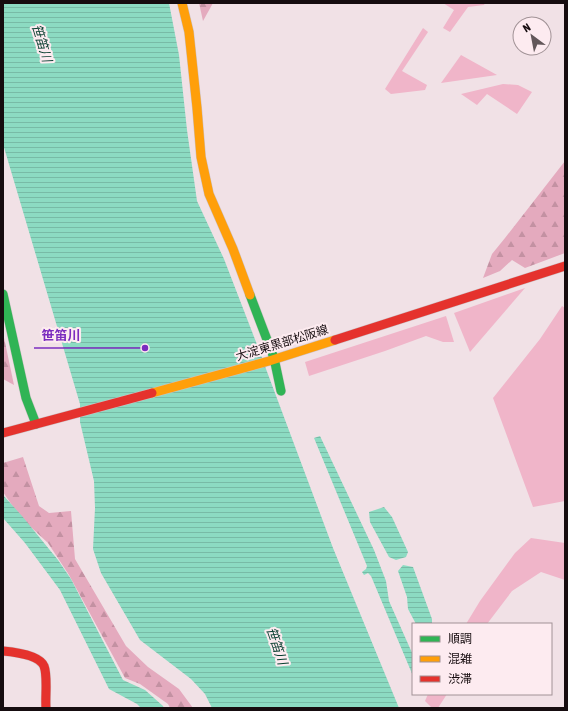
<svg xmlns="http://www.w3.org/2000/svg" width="568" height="711" font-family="'Asap Condensed','Noto Sans JP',sans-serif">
  <defs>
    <pattern id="forest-firs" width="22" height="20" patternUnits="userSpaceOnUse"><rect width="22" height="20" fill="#e4aabe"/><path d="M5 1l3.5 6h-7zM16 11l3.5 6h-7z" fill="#c391a2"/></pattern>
    <pattern id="water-rules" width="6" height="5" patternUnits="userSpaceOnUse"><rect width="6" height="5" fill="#8cdbc2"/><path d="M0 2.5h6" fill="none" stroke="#78bba6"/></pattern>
  </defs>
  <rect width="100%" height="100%" fill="#f1e1e6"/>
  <g fill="#f0b5c9">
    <polygon points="443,3 485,3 484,5 468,7 450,32 443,28 454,10"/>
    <polygon points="423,28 428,32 402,71 427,85 425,90 391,94 385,89"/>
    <polygon points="461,55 497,75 441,83"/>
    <polygon points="503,84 518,85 532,92 517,114 487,94 477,105 461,94"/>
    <polygon points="525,288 470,352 454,313"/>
    <polygon points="562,306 565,308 565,501 533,507 493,398 540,339"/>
    <polygon points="446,316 454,342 443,342 426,336 385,351 309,376 305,362"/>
    <polygon points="531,538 565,543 565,580 541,572 512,591 487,624 466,624 480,601 515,553"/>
    <polygon points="428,694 447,694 438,708 432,708 425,701"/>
  </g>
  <g fill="url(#forest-firs)">
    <polygon points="199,3 213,3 203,21"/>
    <polygon points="565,161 565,253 525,268 512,260 500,271 483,278 492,254 505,238"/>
    <polygon points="3,333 14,385 3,379"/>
    <polygon points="23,457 39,506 49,513 71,511 75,559 126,646 148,667 179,689 193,708 170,708 168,704 140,684 125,678 119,667 69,575 48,543 20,517 3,492 3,463"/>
  </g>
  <g fill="url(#water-rules)">
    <polygon points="3,3 169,3 179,55 187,130 197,201 224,259 261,355 266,369 333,548 399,708 212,708 205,694 191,679 140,640 101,573 93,549 95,508 94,481 80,422 80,404 3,144"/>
    <polygon points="320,436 374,550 386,581 389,601 413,655 413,676 371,576 368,573 364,575 362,572 366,569 367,566 314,438"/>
    <polygon points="3,495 22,516 58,560 71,579 123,680 145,690 163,706 164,708 141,708 137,704 109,689 60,590 25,543 3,518"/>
    <polygon points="384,507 392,517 408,552 406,557 396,560 389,557 370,522 369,512"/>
    <polygon points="403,565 413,567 432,619 432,624 416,624 408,609 407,597 398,571"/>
  </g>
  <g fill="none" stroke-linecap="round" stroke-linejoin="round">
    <g stroke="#ccc1c4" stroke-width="10">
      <g id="fast">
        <polyline points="3,294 26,398 36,424"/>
        <polyline points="250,295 274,358 281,391"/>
      </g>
    </g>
    <g stroke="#ccc1c4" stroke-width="10">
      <g id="slow">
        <polyline points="182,3 189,32 197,108 201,157 209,194 233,249 250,295"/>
        <polyline points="152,393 269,361 335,340"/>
      </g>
    </g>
    <g stroke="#ccc1c4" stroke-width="10">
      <g id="jam">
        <polyline points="335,340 565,266"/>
        <polyline points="3,433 152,393"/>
        <path d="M3,651C14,652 39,655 44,666C48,676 45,697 46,708"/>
      </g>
    </g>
    <use href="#fast" stroke="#30b455" stroke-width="9"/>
    <use href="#slow" stroke="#ff9f0a" stroke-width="9"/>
    <use href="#jam" stroke="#e5322d" stroke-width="9"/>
  </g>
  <g text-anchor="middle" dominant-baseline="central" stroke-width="4" stroke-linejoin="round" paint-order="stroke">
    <g font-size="12" fill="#160c0f" stroke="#fdebf0">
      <text transform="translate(282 343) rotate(-17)">大淀東黒部松阪線</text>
    </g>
    <g font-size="13" font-style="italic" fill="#073e2f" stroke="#fdebf0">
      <text transform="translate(42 43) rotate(73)">笹笛川</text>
      <text transform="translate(277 646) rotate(71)">笹笛川</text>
    </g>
  </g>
  <path fill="none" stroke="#7b2cbf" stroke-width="1.5" d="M145 348L89 348H34"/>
  <circle fill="#7b2cbf" stroke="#fdebf0" stroke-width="1.5" cx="145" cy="348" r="4"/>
  <g font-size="13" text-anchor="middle" font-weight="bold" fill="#7b2cbf" stroke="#fdebf0" stroke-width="4" stroke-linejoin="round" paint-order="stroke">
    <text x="61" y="340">笹笛川</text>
  </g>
  <rect width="568" height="711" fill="none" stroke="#160c0f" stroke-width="8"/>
  <rect x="412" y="623" width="140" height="72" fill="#fdebf0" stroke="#a19296"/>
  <rect x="420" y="636" width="20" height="6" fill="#30b455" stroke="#a19296"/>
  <text x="448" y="643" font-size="12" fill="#160c0f">順調</text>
  <rect x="420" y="656" width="20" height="6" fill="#ff9f0a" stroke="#a19296"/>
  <text x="448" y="663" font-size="12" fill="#160c0f">混雑</text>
  <rect x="420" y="676" width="20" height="6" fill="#e5322d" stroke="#a19296"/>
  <text x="448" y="683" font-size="12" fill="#160c0f">渋滞</text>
  <g transform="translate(532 36) rotate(328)"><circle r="19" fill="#fdebf0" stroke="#a19296"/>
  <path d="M0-3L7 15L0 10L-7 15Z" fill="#63575a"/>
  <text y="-6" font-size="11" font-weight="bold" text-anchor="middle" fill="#160c0f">N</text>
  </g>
</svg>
